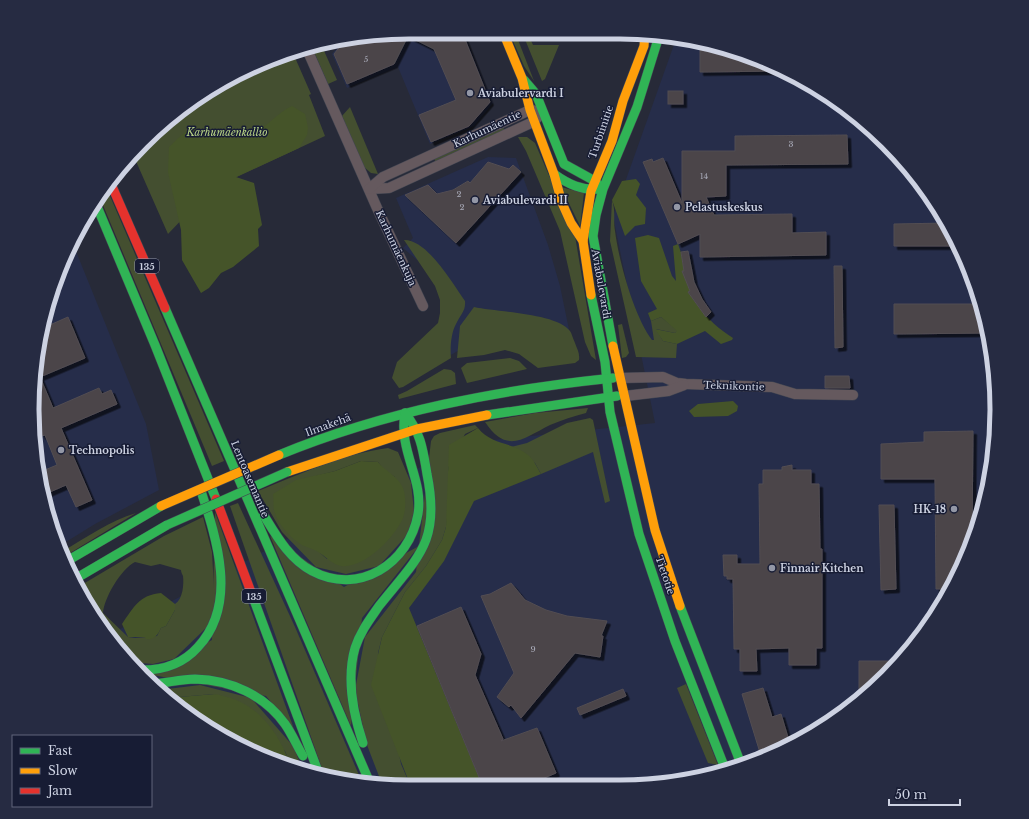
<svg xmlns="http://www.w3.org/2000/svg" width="1029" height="819" font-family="'Libre Baskerville',serif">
  <defs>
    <filter id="shadow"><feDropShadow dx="3.5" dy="3.5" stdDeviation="0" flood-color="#0009"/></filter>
  </defs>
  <rect width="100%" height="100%" fill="#272a38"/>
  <g fill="#262d4a">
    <polygon points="409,32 458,32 465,36 493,103 474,126 430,144 398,67 347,88 332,54 343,41"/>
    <polygon points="676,39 741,52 808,83 868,126 947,221 977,288 994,360 996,434 984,507 958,577 919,639 868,693 808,737 717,774 644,786 409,787 336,780 265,758 180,709 126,658 109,635 465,443 655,423 613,216"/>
    <polygon points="488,157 516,158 548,245 560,286 573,349 461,349 401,384 446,315 430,271 403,248 413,238 396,198"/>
    <polygon points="73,244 146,424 159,490 95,524 61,545 45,507 32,409 45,312"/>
  </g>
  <g fill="#444f30" fill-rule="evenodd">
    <polygon points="509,32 515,32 534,81 524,66"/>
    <polygon points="522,32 527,32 533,45 559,45 545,79 542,81"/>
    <polygon points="321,44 337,80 328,84 311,45"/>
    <polygon points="293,53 311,94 309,95 325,136 211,189 168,234 135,159 133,159 132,157 143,142 215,87"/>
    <polygon points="350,107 378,174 371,173 364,167 342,116"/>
    <polygon points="503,127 505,132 436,163 434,158"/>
    <polygon points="518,137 527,137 535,143 575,236 596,360 591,356 585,342 560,231 526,151"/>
    <polygon points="561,187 584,193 580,226"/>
    <polygon points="107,189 224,461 212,466 100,198"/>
    <path d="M612,200C616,211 613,220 615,231C619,262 634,316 652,340H654L651,321L661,317L678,331L675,333L656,329L663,341L677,344L676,358L636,357L610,241Z"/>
    <path d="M404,240C427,239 453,284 465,301C466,311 460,315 456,324C451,333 450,348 451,358L403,387L399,388L392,378L397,362L438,323L440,313V300L435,286Z"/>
    <path d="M474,307C496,312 557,313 570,331C572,334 573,339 575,343C577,349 580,353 579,360L575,363L538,368L519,354L505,350L484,355L457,358L460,326Z"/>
    <polygon points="622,324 629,353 626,357 622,358 618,325"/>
    <polygon points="510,358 519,361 527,369 467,383 461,368 467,363"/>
    <polygon points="444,369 451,370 455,373 456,384 399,399 398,395 407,391"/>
    <path d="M588,408L586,413C574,416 562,420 550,425C524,438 507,455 485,422L535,413Z"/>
    <polygon points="590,418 593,420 610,501 605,503 593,452 541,474 535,463 511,447 527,443 567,423"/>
    <polygon points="475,425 478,428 465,434 448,468 448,510 446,527 442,540 426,566 405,592 382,637 378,653 401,764 411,787 382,784 367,745 355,690 365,637 416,572 431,441 434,436 440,433"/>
    <path d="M388,448L398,452L411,483L414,511L408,534L379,566L346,574L316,567L282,532L258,491C298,475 345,453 388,448ZM361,461L378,462L385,471L395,477L327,559L320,553L316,476L335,471Z"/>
    <polygon points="238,503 295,627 362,782 336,780 325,777 230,506"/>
    <polygon points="215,512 294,729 266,696 147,674 212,640"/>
    <path d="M136,513L65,556L63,551C87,537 110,521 136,513Z"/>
    <path d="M203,517L212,552L215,607L207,627L174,659L153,664L129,662L82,598L78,587L164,536ZM135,562L151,566L160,564L181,570C181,572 182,574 183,576C184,584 183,599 175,604V610L166,626L161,628L157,636L135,638L128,637L103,613C104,598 121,569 135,562Z"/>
    <polygon points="270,536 344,587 419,546 362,618 351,726"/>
    <polygon points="686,684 718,765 708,763 677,688"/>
    <polygon points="200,685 251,698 293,746 303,770 291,766 285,751 215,694 167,698 159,690"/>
  </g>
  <g fill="#455429">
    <path d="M292,106L305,114L308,128L307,135L299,148L236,177L254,183L262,225L258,229L259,246L233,267L221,273L209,288L201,293L182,260L181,230L168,172L169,147C174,143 182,133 188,131C207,125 227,144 246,137C264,131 275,114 292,106Z"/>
    <polygon points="636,179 640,184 636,195 646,208 645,224 635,226 625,236 612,200 622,181"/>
    <path d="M648,235L659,238L672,276L676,281L673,246L678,244L685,264H683C688,298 705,320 733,338L732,340L721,344L705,331L677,344L663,341L655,329L675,333L677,331L661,317L651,321L648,313L657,309L641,281L635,238Z"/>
    <polygon points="733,401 738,406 737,411 728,416 694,417 689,411 698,404"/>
    <path d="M478,428C491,445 513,442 528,455C534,460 537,467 541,474L474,501L444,561L409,608L483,787H411L371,685L382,637L405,592L426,566L442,540L446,527L449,445Z"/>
    <path d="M361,461L378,462C385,471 398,476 403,488C406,496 406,510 403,518C395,537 364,569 341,566C334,565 327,558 321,554C315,549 308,548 302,545C290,538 277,523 274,510C273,505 274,499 273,494L296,480L335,471Z"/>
    <path d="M161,593L175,604V610L166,626L161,628C158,635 154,640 146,639L145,637H128L122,624C134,607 139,595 161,593Z"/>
    <path d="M215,694C222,696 230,697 236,700C264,711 281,739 291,766L265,758L180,709L167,698Z"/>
  </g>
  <g fill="#4b4448" stroke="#524d52" filter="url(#shadow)">
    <polygon points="410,32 454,32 464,37 490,102 469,126 431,142 419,115 456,100 434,49 408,36 394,64 347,84 334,54 345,40"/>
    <polygon points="700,44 741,52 784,71 700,72"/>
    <rect x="668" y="91" width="15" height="13"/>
    <polygon points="847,135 848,164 726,165 726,196 706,197 714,215 792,214 792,233 826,232 826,255 700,257 700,234 678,244 643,162 652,159 653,162 663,158 682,203 682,151 735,151 735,136"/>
    <polygon points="488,162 509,169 513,165 521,172 456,243 405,195 428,185 437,194 453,190 468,181 470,183"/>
    <polygon points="947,223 958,246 894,246 894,224"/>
    <polygon points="688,251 694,282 702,299 711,312 706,317 688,292 690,291 682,271 684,271 681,252"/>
    <polygon points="834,266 842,266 843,347 835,348"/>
    <polygon points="894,304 981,304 987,333 894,334"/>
    <polygon points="68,317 85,358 40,377 53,408 99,388 102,394 111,390 117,404 61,428 92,500 76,507 66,485 43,495 40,472 57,465 45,435 42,436 39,429 41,428 32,406 43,328"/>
    <polygon points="825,376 849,376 850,388 825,388"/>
    <polygon points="973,431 972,539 958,577 950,589 936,589 935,479 881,479 881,444 924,442 924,432"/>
    <polygon points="792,465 792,470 811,470 811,484 819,484 820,549 822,549 822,648 816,648 816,665 789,665 789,648 756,649 757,671 740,671 740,649 734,649 733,579 727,579 727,576 724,576 723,555 737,555 737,564 760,564 759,484 763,484 763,470 782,470 782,467"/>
    <polygon points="879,505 894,505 896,589 881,590"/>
    <polygon points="511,583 525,600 546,610 567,616 607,621 601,636 603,636 600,657 575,653 521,718 511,705 509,707 497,697 514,673 481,596 490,594"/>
    <polygon points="461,607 481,654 475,675 503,739 501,741 537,728 556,773 523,787 483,787 417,626"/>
    <polygon points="859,661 899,661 868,693 859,700"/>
    <polygon points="763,688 772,717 781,714 790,744 761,756 742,694"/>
    <polygon points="623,689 626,696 580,715 577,708"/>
  </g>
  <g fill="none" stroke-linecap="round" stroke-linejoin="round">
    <g stroke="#434652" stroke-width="11">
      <g id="street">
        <polyline points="306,47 377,208 423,306"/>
        <polyline points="369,189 389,188 533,122 538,117"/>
        <polyline points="369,189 383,177 530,110 536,111"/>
        <polyline points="620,378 663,377 677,383 686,384 772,387 795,394 853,395"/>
        <polyline points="625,396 668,391 684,385"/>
      </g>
    </g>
    <g stroke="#434652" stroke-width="10">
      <g id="fast">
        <polyline points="524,80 536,94 564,164 593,180 601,187"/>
        <path d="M554,174C568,184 582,191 600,189"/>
        <polyline points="96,204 155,345 216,499"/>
        <polyline points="591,295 605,362 610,412 639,534 675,641 726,771"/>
        <polyline points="165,308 370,783"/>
        <polyline points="613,346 593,236 596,215 603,189 637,107 659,36"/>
        <polyline points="487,415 617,396"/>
        <path d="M279,455C386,411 498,390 613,378"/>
        <path d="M263,514C276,535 289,559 312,571C359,596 409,564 418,514C424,479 398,451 405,413"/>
        <polyline points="67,561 161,506"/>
        <polyline points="75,579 167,525"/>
        <polyline points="251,592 319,774"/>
        <polyline points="680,606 741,764"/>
        <path d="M138,670C162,671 182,665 198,647C238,604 217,540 201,491"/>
        <path d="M153,684C167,683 181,679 195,679C231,680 264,695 285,724C292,734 297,746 303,756"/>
        <path d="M363,743C353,713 346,679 355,648C360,632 370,619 379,606C418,557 441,542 427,474C423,450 421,433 405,413"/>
      </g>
    </g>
    <g stroke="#434652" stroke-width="10">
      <g id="slow">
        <polyline points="503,32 522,78 530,110 554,174 562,203 571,223 583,241 591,295"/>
        <polyline points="583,241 591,191 612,141 623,101 644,46 645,33"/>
        <polyline points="613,346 655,530 680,606"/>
        <polyline points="287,472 417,429 487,415"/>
      </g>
    </g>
    <g stroke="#434652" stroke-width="10">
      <g id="jam">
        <polyline points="111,184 165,308"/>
        <polyline points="216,499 251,592"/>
      </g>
    </g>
    <use href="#street" stroke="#65595e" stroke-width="10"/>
    <use href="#fast" stroke="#30b455" stroke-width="9"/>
    <use href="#slow" stroke="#ff9f0a" stroke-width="9"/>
    <use href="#jam" stroke="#e5322d" stroke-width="9"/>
    <g stroke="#434652" stroke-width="10" stroke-linecap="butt">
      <polyline id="fast-bridge" points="167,525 287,472"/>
    </g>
    <g stroke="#434652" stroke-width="10" stroke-linecap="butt">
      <polyline id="slow-bridge" points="161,506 279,455"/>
    </g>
    <use href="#fast-bridge" stroke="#30b455" stroke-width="9"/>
    <use href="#slow-bridge" stroke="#ff9f0a" stroke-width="9"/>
  </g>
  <g fill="#9397a6" stroke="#171c34" stroke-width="1.5">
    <circle cx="470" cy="93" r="4"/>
    <circle cx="475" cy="200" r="4"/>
    <circle cx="677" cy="207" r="4"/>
    <circle cx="61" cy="450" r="4"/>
    <circle cx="954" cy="509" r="4"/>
    <circle cx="772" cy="568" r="4"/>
  </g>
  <g text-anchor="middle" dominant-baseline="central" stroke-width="3" stroke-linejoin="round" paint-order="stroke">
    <g font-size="8" fill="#acaebc">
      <text x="366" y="59">5</text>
      <text x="791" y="144">3</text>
      <text x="704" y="176">14</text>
      <text x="459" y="194">2</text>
      <text x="462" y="207">2</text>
      <text x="533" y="649">9</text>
    </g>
    <g fill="#171c34" stroke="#969bae" stroke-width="1">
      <rect x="135" y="259" width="24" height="14" rx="3"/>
      <rect x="242" y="589" width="24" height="14" rx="3"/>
    </g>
    <g font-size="9" font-weight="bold" fill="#cdd2e2">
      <text x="147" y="266">135</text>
      <text x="254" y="596">135</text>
    </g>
    <g font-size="10" font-weight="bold" fill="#cdd2e2" stroke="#171c34" text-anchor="start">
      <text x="478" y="93">Aviabulervardi I</text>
      <text x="483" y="200">Aviabulevardi II</text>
      <text x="685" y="207">Pelastuskeskus</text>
      <text x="69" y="450">Technopolis</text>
      <text x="946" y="509" text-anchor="end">HK-18</text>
      <text x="780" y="568">Finnair Kitchen</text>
    </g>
    <g font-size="10" fill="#cdd2e2" stroke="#171c34">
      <text transform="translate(487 129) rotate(-25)">Karhumäentie</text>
      <text transform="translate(601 132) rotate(-71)">Turbiinitie</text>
      <text transform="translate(396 248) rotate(65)">Karhumäenkuja</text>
      <text transform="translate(601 284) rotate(80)">Aviabulevardi</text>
      <text transform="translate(734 386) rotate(2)">Teknikontie</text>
      <text transform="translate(328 425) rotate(-20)">Ilmakehä</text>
      <text transform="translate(250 479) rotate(67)">Lentoasemantie</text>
      <text transform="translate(665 575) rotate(71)">Tietotie</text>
    </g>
    <g font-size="10" font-style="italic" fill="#bad586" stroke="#171c34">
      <text x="227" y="132">Karhumäenkallio</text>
    </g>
  </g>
  <path d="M0 0H1029V819H0ZM409 39H620A370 370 0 0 1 990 409V410A370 370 0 0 1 620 780H409A370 370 0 0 1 39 410V409A370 370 0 0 1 409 39Z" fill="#262b42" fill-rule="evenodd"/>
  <path fill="none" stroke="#cdd2e2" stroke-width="5" d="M409 39H620A370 370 0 0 1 990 409V410A370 370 0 0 1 620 780H409A370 370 0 0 1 39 410V409A370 370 0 0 1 409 39Z"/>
  <rect x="12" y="735" width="140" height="72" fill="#171c34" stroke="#60657a"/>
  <rect x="20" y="748" width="20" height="6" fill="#30b455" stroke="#60657a"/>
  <text x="48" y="755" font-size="12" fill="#cdd2e2">Fast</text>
  <rect x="20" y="768" width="20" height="6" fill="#ff9f0a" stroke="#60657a"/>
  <text x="48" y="775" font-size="12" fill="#cdd2e2">Slow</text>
  <rect x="20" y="788" width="20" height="6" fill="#e5322d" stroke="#60657a"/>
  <text x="48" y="795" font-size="12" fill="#cdd2e2">Jam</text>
  <path d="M889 799v6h71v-6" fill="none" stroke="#cdd2e2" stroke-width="2"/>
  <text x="895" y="799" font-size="12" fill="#cdd2e2" stroke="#171c34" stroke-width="3" paint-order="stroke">50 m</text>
</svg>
